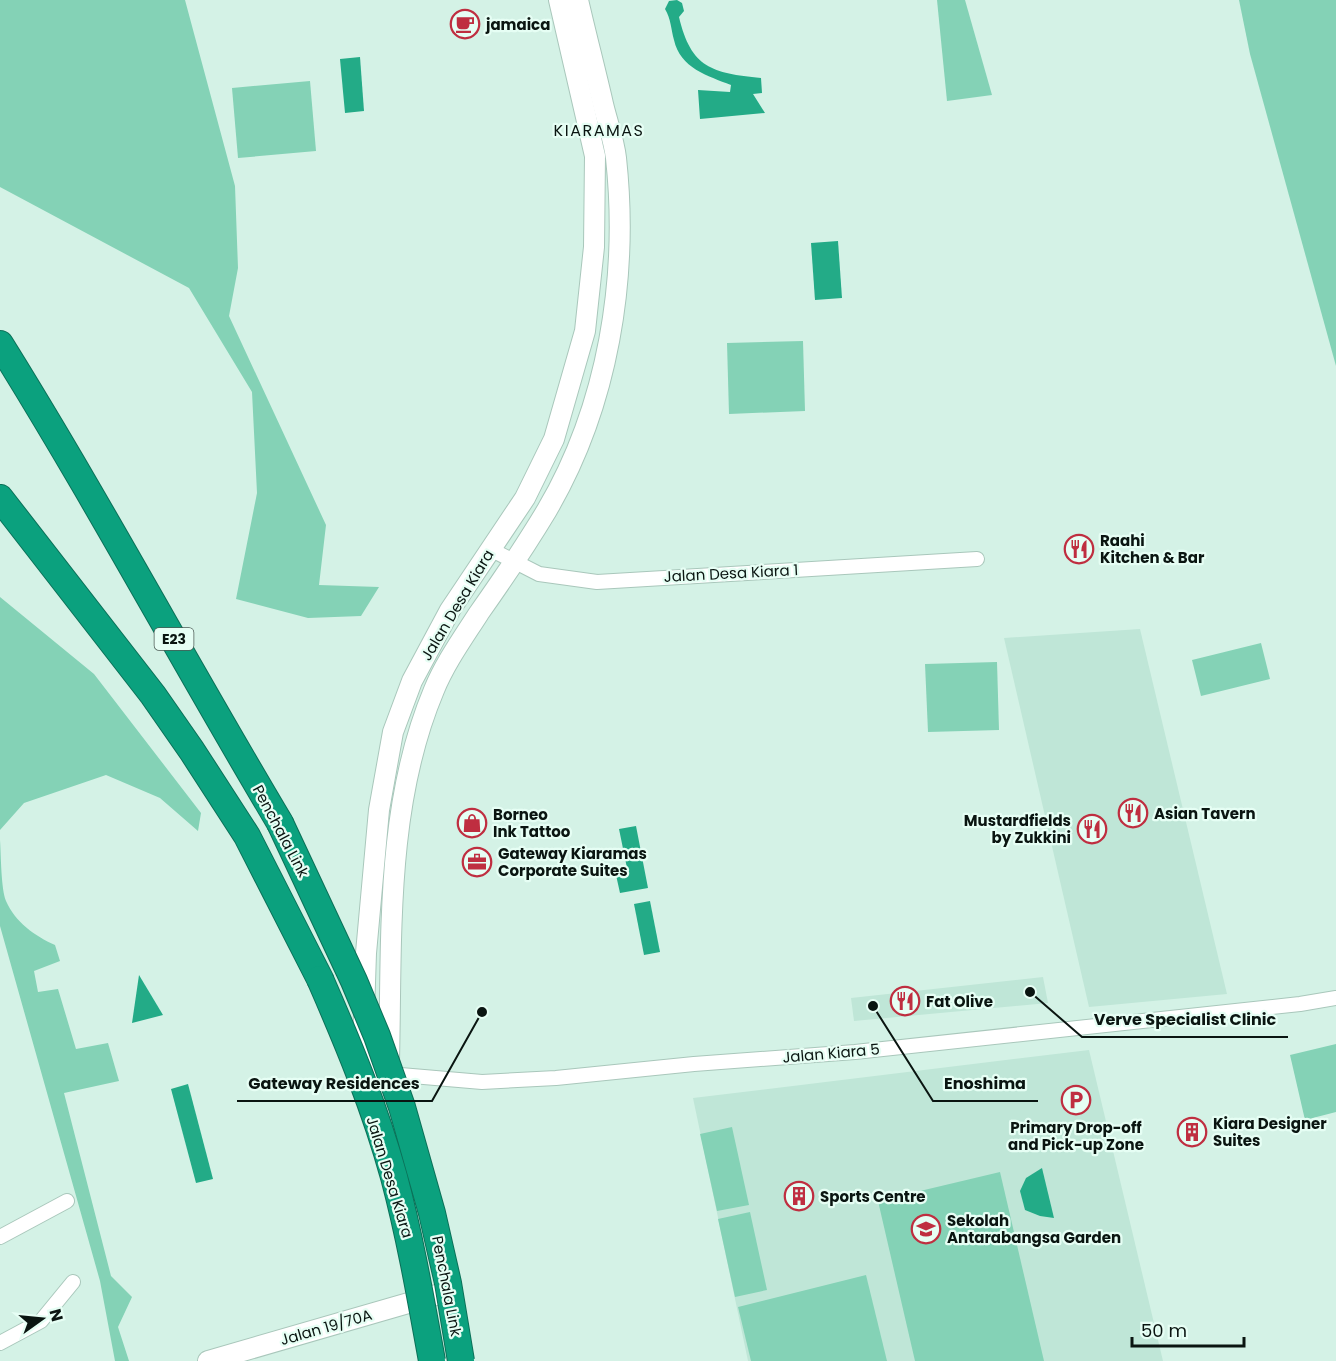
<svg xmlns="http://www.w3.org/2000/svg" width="1336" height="1361" font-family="Poppins,sans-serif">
  <rect width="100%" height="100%" fill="#d4f2e6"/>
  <g fill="#bfe6d7">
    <polygon points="1140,629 1227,994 1089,1007 1004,638"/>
    <polygon points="1043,977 1048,1003 854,1021 851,998"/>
    <polygon points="1089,1050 1163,1361 748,1361 693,1098"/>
  </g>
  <g fill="#84d2b6">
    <polygon points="0,0 185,0 235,186 238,268 229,316 326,525 319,585 379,587 361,616 308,618 236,599 257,493 252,392 189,288 0,187"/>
    <polygon points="937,0 965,0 992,95 947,101"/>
    <polygon points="1239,0 1336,0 1336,366 1250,54"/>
    <polygon points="310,81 316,151 238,158 232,88"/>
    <polygon points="803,341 805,411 729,414 727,343"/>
    <polygon points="0,597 94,674 201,813 198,831 160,798 106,775 24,803 0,830"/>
    <polygon points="1261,643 1270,679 1201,696 1192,660"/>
    <polygon points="997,662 999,730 928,732 925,664"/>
    <path d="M0,840C1,855 1,889 6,901C15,922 35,936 55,945L60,961L34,971L38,992L58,989L76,1049L108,1043L119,1081L64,1093L111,1276L132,1297L118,1327L129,1361H115L100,1281L0,926Z"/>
    <polygon points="1336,1044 1336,1112 1305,1120 1290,1055"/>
    <polygon points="732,1127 749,1205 717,1211 700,1134"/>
    <polygon points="1000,1172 1044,1361 915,1361 878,1201"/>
    <polygon points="750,1212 767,1290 735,1297 718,1219"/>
    <polygon points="866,1275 887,1361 751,1361 738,1307"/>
  </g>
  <g fill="#23ab87">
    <path d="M677,0L682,3L684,11L679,17C691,68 712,73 761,78L762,93L753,94L765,113L700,119L698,90L730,92L731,85C708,76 680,68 674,40C671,29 671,19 665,9L669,1Z"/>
    <polygon points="360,57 364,111 345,113 340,59"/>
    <polygon points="838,241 842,298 815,300 811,243"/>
    <polygon points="636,826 648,888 620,893 616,875 628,873 619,829"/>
    <polygon points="650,901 660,952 644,955 634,904"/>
    <polygon points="139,975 163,1015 132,1023"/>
    <polygon points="188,1084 213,1179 196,1183 171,1089"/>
    <polygon points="1042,1168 1054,1218 1040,1216 1025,1210 1020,1191 1026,1178"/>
  </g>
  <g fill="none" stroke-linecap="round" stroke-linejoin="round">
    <g stroke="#a9c7bb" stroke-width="16">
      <g id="street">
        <polyline points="490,549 539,574 597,582 977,559"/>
        <polyline points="361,1068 389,1074 482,1082 556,1078 694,1064 855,1052 1300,1004 1336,998"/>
        <polyline points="0,1237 67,1201"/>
        <polyline points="0,1343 41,1321 73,1282"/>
      </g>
    </g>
    <g stroke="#a9c7bb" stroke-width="22">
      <g id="secondary">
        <path d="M389,1061C392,938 385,806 434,690C445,663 463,638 479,613C503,579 526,545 547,510C608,406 629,278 616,158C614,140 607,121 603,104C595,69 586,35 578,0"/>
        <polyline points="362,1072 366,953 379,810 393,732 412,681 450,610 525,498 554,439 585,331 594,247 595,156 559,0"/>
        <polyline points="208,1361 443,1293"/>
      </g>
    </g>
    <g stroke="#0b7058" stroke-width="28">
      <g id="highway">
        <path d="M0,344C98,501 185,664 280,823"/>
        <polyline points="0,498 153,695 192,751 247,836 320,979"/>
      </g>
    </g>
    <use href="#street" stroke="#fff" stroke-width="14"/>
    <use href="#secondary" stroke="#fff" stroke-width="20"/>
    <use href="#highway" stroke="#0ba17e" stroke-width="26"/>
    <g stroke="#0b7058" stroke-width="28" stroke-linecap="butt">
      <g id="highway-bridge">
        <polyline points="280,823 354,981 377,1036 402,1107 432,1213 448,1283 461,1361"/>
        <path d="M320,979C348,1043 375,1108 394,1177C410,1237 421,1300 432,1361"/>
      </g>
    </g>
    <use href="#highway-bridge" stroke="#0ba17e" stroke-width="26"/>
  </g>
  <defs>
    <g id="cafe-ring" transform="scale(1.5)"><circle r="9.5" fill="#e6fef4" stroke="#bf2e40" stroke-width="1.5"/><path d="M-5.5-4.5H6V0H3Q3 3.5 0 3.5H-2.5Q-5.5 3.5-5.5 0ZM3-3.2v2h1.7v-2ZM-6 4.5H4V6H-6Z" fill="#bf2e40"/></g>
    <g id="restaurant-ring" transform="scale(1.5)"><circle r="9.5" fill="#e6fef4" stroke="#bf2e40" stroke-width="1.5"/><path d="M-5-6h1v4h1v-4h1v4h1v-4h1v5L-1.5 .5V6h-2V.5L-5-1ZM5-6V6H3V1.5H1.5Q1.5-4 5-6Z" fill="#bf2e40"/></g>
    <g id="shop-ring" transform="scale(1.5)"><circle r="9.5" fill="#e6fef4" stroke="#bf2e40" stroke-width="1.5"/><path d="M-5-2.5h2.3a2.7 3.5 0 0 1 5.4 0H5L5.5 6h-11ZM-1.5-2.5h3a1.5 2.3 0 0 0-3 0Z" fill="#bf2e40"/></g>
    <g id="office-ring" transform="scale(1.5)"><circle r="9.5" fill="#e6fef4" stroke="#bf2e40" stroke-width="1.5"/><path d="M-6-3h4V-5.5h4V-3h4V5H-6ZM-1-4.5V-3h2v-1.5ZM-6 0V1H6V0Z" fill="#bf2e40"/></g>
    <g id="parking-ring" transform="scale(1.5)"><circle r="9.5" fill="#e6fef4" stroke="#bf2e40" stroke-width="1.5"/><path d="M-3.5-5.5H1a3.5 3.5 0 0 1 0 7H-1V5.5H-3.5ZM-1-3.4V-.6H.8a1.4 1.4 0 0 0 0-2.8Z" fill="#bf2e40"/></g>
    <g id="building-ring" transform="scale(1.5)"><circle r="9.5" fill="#e6fef4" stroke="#bf2e40" stroke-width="1.5"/><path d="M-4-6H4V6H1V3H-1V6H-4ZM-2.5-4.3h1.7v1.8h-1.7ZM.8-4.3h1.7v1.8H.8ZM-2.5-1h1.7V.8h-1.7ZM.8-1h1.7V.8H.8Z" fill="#bf2e40"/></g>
    <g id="school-ring" transform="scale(1.5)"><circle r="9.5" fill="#e6fef4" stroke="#bf2e40" stroke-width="1.5"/><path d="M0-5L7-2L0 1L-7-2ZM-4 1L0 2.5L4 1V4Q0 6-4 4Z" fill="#bf2e40"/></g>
  </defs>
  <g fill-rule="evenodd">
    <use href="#cafe-ring" x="465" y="24"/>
    <use href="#restaurant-ring" x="1079" y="549"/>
    <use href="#restaurant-ring" x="1133" y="813"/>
    <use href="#shop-ring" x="472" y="823"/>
    <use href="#restaurant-ring" x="1092" y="829"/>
    <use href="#office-ring" x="477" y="862"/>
    <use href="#restaurant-ring" x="905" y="1001"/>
    <use href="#parking-ring" x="1076" y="1100"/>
    <use href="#building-ring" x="1192" y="1132"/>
    <use href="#building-ring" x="799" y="1196"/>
    <use href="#school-ring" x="926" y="1229"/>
  </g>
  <g text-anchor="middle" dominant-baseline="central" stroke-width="4.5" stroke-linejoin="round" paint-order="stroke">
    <rect fill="#e6fef4" stroke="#4c5b55" stroke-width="1.5" x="154.5" y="628" width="39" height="22" rx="4.5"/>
    <g font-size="14" font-weight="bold" fill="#0a1511">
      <text x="174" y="639">E23</text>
    </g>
    <g font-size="15" font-weight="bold" fill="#0a1511" stroke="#e6fef4" text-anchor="start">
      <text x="486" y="24">jamaica</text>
      <text x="1100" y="540">Raahi<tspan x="1100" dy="17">Kitchen &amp; Bar</tspan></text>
      <text x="1154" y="813">Asian Tavern</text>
      <text x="493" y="814">Borneo<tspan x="493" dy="17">Ink Tattoo</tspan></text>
      <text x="1071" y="820" text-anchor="end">Mustardfields<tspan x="1071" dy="17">by Zukkini</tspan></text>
      <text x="498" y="853">Gateway Kiaramas<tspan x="498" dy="17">Corporate Suites</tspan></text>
      <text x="926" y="1001">Fat Olive</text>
      <text x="1213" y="1123">Kiara Designer<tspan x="1213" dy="17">Suites</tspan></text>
      <text x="1076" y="1127" text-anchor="middle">Primary Drop-off<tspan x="1076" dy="17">and Pick-up Zone</tspan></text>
      <text x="820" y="1196">Sports Centre</text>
      <text x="947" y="1220">Sekolah<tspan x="947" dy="17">Antarabangsa Garden</tspan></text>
    </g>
    <g font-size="15" fill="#0a1511" stroke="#e6fef4">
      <text transform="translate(731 573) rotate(-3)">Jalan Desa Kiara 1</text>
      <text transform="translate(457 605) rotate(-59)">Jalan Desa Kiara</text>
      <text transform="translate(281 831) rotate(62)">Penchala Link</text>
      <text transform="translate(831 1053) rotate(-5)">Jalan Kiara 5</text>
      <text transform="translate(390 1177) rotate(73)">Jalan Desa Kiara</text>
      <text transform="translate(447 1286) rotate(79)">Penchala Link</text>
      <text transform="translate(326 1327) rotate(-16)">Jalan 19/70A</text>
    </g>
    <g font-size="16" letter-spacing="1.5" fill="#0a1511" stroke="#e6fef4">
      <text x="599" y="130">KIARAMAS</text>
    </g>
  </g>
  <path fill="none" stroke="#0a1511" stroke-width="2" d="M1030 992L1082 1037H1288M873 1006L933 1101H1038M482 1012L432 1101H237"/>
  <g fill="#0a1511" stroke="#e6fef4" stroke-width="2">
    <circle cx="1030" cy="992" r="6"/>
    <circle cx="873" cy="1006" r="6"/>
    <circle cx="482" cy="1012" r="6"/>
  </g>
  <g font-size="16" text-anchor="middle" font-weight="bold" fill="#0a1511" stroke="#e6fef4" stroke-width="4.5" stroke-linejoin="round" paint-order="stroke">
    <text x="1185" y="1025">Verve Specialist Clinic</text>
    <text x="985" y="1089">Enoshima</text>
    <text x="334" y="1089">Gateway Residences</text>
  </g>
  <g transform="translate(42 1319) rotate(75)" stroke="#e6fef4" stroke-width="4.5" paint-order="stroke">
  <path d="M0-4.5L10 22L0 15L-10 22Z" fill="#0a1511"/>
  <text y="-9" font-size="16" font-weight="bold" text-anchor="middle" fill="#0a1511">N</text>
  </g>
  <path d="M1132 1337v9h112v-9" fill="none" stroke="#0a1511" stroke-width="3"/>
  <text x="1141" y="1337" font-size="18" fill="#0a1511" stroke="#e6fef4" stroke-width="4.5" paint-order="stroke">50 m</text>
</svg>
